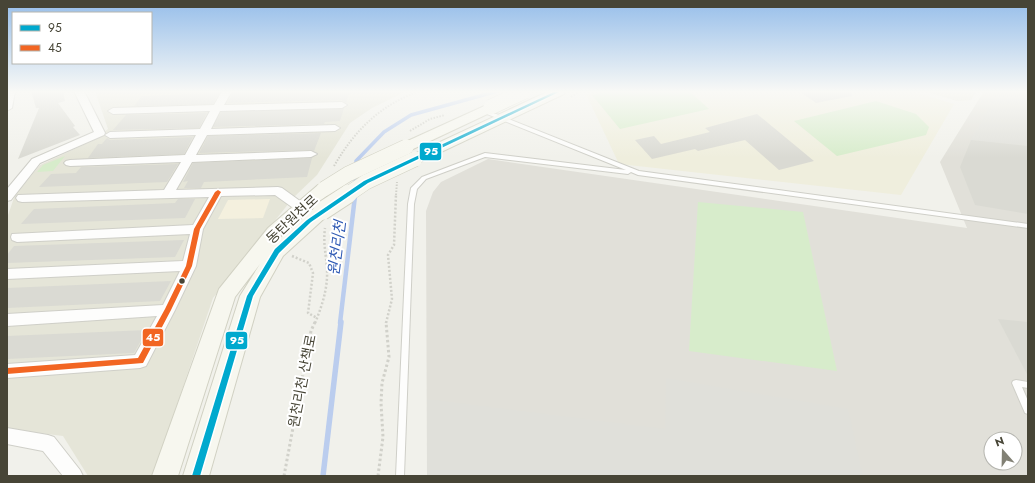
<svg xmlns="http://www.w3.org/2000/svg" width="1035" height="483" font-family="Jost,'Noto Sans KR',sans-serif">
  <rect width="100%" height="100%" fill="#f1f1eb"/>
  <g fill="#e5e5d8">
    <polygon points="95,91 407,91 372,108 350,123 317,175 293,198 213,298 153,476 88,476 63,436 7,429 7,218 15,195 40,165 94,140 108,129"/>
    <polygon points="924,91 977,91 971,100 957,101"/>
  </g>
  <polygon fill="#f4f0de" points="270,199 263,218 218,219 228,200"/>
  <path fill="#e1e0d9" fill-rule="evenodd" d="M984,91H1028V476H427L426,211L433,192L441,182L488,159L967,228L940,162ZM991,439H1015V463H991Z"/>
  <polygon fill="#efeedd" points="600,91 911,91 954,104 901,195 619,164 586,94"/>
  <g fill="#d7eccb">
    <polygon points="611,91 689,91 709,109 620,129 592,95"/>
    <polygon points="876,101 916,114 929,127 926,135 837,156 794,121"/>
    <polygon points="65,156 53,171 37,172 43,165"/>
    <polygon points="698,202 803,212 837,371 689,351"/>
  </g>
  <g fill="#e0e0da">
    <polygon points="998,91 1028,91 1028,146 971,140"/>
    <polygon points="666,378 848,409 863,476 427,476 427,399 665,429"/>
  </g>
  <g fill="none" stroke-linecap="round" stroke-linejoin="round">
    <polyline stroke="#bbcdee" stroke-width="3.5" points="355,186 356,161 384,132 411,115 498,91"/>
    <polyline stroke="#bbcdee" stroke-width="4.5" points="340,323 355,196"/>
    <polyline stroke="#bbcdee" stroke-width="5.5" points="323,476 341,322"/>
  </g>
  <g fill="#dadad3">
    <polygon points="31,91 63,91 65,101 58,103 75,126 73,127 80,135 18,159 39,108 36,108"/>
    <polygon points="309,91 350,91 346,103 342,100 227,103 233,93"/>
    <polygon points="799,91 851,91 852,96 816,103"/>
    <polygon points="219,93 213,104 134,106 142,96"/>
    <polygon points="344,108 340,121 325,122 324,124 213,127 221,112"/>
    <polygon points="207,113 199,128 113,130 126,115"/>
    <polygon points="757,114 814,161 779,170 745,140 698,151 695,149 652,159 635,140 654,136 661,144 710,132 705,128"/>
    <polygon points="321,133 314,151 311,150 199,153 208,136"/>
    <polygon points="193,137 184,154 88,158 98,144 102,144 107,138 110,140"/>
    <polygon points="971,140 1028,146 1028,214 975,205 960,167"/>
    <polygon points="312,158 307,177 204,182 201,188 184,188 188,181 183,182 193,163"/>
    <polygon points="178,164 167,182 39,187 51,174 76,173 81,167"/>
    <polygon points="178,199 195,199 185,218 21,224 34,209 175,203"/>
    <polygon points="184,240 175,257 7,263 7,255 14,246"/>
    <polygon points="171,281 160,301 7,308 7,288"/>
    <polygon points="998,319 1028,322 1028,376"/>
    <polygon points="147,330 134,353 7,359 7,336"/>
  </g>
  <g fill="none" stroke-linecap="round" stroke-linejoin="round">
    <g stroke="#cfcfc8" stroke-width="2">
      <g id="service">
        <polygon points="482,110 486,110 639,171 1028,224 1028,228 638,175 631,172 628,174 485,157 426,179 417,189 414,204 404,476 396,476 408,204 411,188 422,177 485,153 626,170 482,112"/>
        <polygon points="1016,380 1028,382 1028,388 1022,387 1028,401 1028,414 1025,413 1012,383 1013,381"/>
      </g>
    </g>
    <g stroke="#cfcfc8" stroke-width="2">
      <g id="minor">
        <polygon points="7,91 15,91 12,108 7,111"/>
        <polygon points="74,91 84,91 105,133 104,135 40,163 11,200 7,201 7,189 32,159 94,132"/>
        <polygon points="222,91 232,91 224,105 342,102 347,105 342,108 220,111 211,129 335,125 340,128 335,131 207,135 196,155 311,151 317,154 311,157 192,162 176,190 278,187 282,188 318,214 320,217 318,220 314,221 310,220 275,195 221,196 203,229 196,266 175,310 146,366 140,368 7,378 7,364 135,355 157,316 7,326 7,314 163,305 180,271 7,279 7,269 183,261 190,234 17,242 12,240 11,237 12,234 193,225 209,197 22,202 18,201 16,198 18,195 164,190 181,162 70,166 66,165 64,163 66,161 70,160 185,155 196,135 110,138 105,135 110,132 200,129 210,111 113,114 108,111 113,108 214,105"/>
        <polygon points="7,428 48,435 54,437 80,470 83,476 63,476 43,451 7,444"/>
      </g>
    </g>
    <g stroke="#d1d1c3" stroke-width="2">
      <g id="secondary">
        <polygon points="549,91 566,91 564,94 420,162 415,164 410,162 407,159 410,156"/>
        <polygon points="491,103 496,104 498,107 496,110 411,150 406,152 401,150 398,147 401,144"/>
        <polygon points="324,184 330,185 332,189 330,193 280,236 278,240 316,207 322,205 328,207 331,211 328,215 283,256 260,297 209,476 183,476 240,296 260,264 235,297 178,476 152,476 219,289 268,228 318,185"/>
      </g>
    </g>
    <g stroke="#d1d1ca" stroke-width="2" stroke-dasharray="1.5 1.5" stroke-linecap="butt">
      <polyline points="571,97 581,91"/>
      <polyline points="410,131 430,119 445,115"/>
      <path d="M334,166C355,130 380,105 420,91"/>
      <polyline points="396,195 397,182"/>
    </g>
    <g stroke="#d1d1ca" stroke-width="2.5" stroke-dasharray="2 2" stroke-linecap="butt">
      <polyline points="292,256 309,263 313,273 308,313 317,318"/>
      <path d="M315,323C322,306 328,288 327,269C326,253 323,244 325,228"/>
      <polyline points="386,323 392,299 388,255 394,245 396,194"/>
    </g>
    <g stroke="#d1d1ca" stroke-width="3" stroke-dasharray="2.5 2.5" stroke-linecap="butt">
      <polyline points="284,476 311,331 315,322"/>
      <polyline points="378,476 383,437 381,403 382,383 389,357 386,322"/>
    </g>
    <use href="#service" fill="#fdfdfc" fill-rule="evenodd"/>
    <use href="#minor" fill="#fdfdfc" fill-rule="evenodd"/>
    <use href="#secondary" fill="#f7f7ef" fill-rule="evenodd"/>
    <g stroke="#d1d1c3" stroke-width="16" stroke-linecap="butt">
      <g id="secondary-bridge-far1">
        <polyline points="491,107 525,91"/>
        <polyline points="324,189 348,174 406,147"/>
        <polyline points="347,195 366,182 415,159"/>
      </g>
    </g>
    <g stroke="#d1d1c3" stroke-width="20" stroke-linecap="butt">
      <polyline id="secondary-bridge" points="322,211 348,194"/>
    </g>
    <use href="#secondary-bridge-far1" stroke="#f7f7ef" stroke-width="15"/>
    <use href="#secondary-bridge" stroke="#f7f7ef" stroke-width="18"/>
    <g stroke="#fff" stroke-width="3">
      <polygon id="bus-1" points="556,91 561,91 368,183 311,222 279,253 253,296 200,476 192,476 247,296 275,249 307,220 364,181"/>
    </g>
    <g stroke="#fff" stroke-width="3">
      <polygon id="bus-2" points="218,190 221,192 200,229 192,266 171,310 143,363 7,374 7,368 138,358 165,309 186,266 194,229 215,192"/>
    </g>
    <use href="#bus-1" fill="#00a9ce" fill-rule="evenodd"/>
    <use href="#bus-2" fill="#f26522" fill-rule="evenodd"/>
  </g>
  <linearGradient id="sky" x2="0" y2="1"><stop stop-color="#96beea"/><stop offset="0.58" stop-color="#f9f9f6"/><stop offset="1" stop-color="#f9f9f6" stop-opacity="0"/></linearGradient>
  <rect width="1035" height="158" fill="url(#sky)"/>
  <circle fill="#474536" stroke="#fff" stroke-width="1.5" cx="182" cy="281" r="3.5"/>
  <g text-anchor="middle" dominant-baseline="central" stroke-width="4" stroke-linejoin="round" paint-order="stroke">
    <g font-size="14" fill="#474536" stroke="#fff">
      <text transform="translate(292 219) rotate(-43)">동탄원천로</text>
      <text transform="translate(302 381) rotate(-79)">원천리천 산책로</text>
    </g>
    <g font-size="15" font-style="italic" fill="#2f5ab4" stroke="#fff">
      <text transform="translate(337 248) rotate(-83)">원천리천</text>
    </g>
  </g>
  <g stroke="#fff" stroke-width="1.5">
    <rect x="419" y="142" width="23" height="19" rx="4" fill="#00a9ce"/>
    <rect x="142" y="328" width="22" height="19" rx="4" fill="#f26522"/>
    <rect x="225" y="331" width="23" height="19" rx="4" fill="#00a9ce"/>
  </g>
  <g font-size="11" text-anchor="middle" font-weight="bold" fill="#fff">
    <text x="431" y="155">95</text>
    <text x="153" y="341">45</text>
    <text x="237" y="344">95</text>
  </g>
  <rect width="1035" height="483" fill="none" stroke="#474536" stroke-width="16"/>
  <rect x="12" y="12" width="140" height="52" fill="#ffffff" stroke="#b5b5af"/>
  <rect x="20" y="25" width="20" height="6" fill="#00a9ce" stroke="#b5b5af"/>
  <text x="48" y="32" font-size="12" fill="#474536">95</text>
  <rect x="20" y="45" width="20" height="6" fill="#f26522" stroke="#b5b5af"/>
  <text x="48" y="52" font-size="12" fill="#474536">45</text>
  <g transform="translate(1003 451) rotate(340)"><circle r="19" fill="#ffffff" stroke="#b5b5af"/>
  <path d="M0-3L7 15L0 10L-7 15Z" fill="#828175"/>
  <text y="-6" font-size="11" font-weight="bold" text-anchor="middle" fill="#474536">N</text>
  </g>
</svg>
